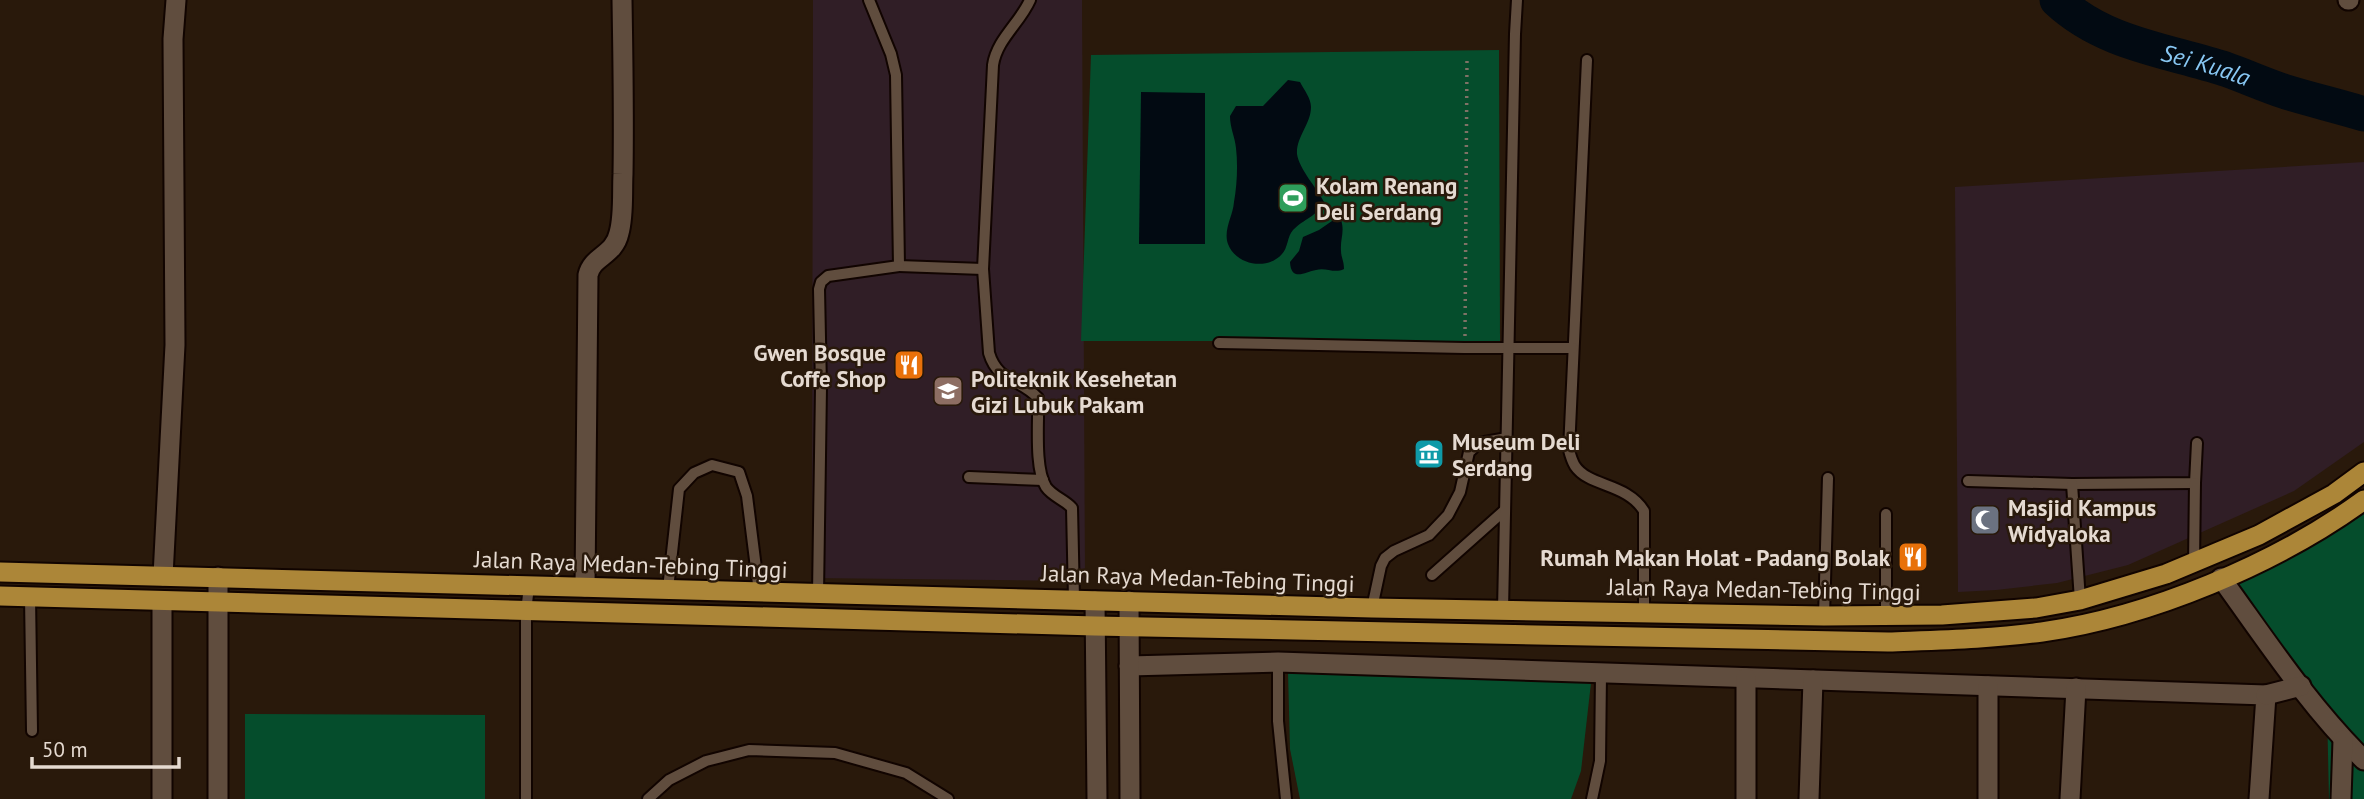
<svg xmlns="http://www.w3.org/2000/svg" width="2364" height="799" font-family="'PT Sans',sans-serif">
  <rect width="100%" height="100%" fill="#29190b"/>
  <g fill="#301e26">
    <polygon points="813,0 1082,0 1085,581 812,578"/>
    <polygon points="2364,162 2364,442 2294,491 2128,565 2057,583 1996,590 1958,592 1955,187"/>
  </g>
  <g fill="#054d2c">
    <polygon points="1499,50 1500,341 1081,341 1091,55"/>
    <polygon points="2364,504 2364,799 2329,799 2327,709 2230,581"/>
    <polygon points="1288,672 1591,683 1581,771 1571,799 1300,799 1290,749"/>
    <polygon points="245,714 485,715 485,799 245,799"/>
  </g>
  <g fill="#020a12">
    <path d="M1288,80L1300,82C1304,90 1311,98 1311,107C1311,124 1296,137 1297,154C1299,169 1317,188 1324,202C1315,218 1305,218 1293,230C1287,237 1288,248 1282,254C1267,271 1236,265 1228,244C1223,230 1233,216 1234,202C1237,185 1238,165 1236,148C1235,137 1230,128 1230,116L1236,106H1263Z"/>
    <polygon points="1141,92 1205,93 1205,244 1139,244"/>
    <path d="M1341,220C1345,232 1340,239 1341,251C1341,257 1344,261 1344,269C1334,274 1326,267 1316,270C1305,272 1291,282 1290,262L1299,251L1303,237L1319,230L1332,221Z"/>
  </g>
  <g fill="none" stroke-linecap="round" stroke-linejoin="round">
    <path stroke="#020a12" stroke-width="35" id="s1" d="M2057,0C2104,44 2166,50 2225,69C2245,76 2265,85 2286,92C2312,100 2338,106 2364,114"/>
    <g stroke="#110400" stroke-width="14">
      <g id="service">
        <polyline points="869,0 891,54 896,75 899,266 983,269"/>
        <path d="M1030,0C1020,23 997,39 993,65L983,269L989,353C998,383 1020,378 1038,398C1039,420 1034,468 1046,487C1052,496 1065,500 1072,508L1074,599"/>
        <path d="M1587,60L1569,450C1570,454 1572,461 1575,466C1589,487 1627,483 1644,511V612"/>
        <polyline points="1219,343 1464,348 1573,348"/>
        <polyline points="969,477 1043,480"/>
        <polyline points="1968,481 2072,484 2195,483 2197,443"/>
        <polyline points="2072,484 2080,600"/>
        <polyline points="1886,514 1886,616"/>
        <polyline points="2194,564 2195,483"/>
        <polyline points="1432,575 1505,510"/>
        <polyline points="668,589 679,489 694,473 712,465 739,472 747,496 759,592"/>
        <polyline points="818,594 821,387 819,289 821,282 828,276 899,266"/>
        <polyline points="30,597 32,731"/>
        <polyline points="1372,608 1381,566 1385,558 1394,551 1429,535 1448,515 1460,492 1469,452 1479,443 1507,438"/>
        <polyline points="1503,610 1515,34 1517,0"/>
        <polyline points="1824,616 1828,478"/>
        <polyline points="1278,662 1278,721 1286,799"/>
        <polyline points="526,799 526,612 529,586"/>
        <polyline points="648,799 669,780 706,761 749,750 835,753 906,773 948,799"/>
        <polyline points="1592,799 1600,761 1601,674"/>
      </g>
    </g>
    <g stroke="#110400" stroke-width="23">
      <g id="minor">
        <polyline points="2348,0 2349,0"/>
        <polyline points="163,576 175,345 173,39 176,0"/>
        <polyline points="218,577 218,799"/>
        <path d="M2221,578C2266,640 2309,706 2364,760"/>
        <path d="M585,587L588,275C592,256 614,256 619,233C624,215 622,193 623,174C624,116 623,58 622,0"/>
        <polyline points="1129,666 1278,662 2266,695 2259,799"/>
        <polyline points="1988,686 1988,799"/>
        <polyline points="2266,695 2301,686"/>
        <polyline points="162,799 162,601"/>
        <polyline points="1746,799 1746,678"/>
        <polyline points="1809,799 1813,680"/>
        <polyline points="2070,799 2076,688"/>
        <polyline points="2341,799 2343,740"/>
      </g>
    </g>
    <g stroke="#110400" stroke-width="23">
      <g id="tertiary">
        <polyline points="1095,601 1097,799"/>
        <polyline points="1129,601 1130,799"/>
      </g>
    </g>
    <g stroke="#110400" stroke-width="23">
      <g id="trunk">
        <polyline points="0,572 1372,608 1824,616 1942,615 2036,608 2080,600 2166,574 2259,535 2334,494 2364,472"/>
        <path d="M0,596L1095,626L1888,642C1939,640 1991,639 2042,632C2149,617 2276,564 2364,500"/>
      </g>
    </g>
    <polyline stroke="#807266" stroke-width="3.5" stroke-dasharray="2 5" stroke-linecap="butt" points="1465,336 1467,59"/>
    <use href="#service" stroke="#604d3e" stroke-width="10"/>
    <use href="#minor" stroke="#604d3e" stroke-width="19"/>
    <use href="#tertiary" stroke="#604d3e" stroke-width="19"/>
    <use href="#trunk" stroke="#ac8638" stroke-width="19"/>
  </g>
  <defs>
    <g id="stadium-square" transform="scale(1.575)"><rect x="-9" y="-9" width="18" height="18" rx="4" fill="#2e9e5b" stroke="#29190b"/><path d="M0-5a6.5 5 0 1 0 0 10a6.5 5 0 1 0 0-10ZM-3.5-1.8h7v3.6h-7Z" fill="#fff"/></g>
    <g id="restaurant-square" transform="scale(1.575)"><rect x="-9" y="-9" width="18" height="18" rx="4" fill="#e8710a" stroke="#29190b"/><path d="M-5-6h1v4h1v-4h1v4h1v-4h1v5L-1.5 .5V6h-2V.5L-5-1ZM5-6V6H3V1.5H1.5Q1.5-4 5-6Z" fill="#fff"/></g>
    <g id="university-square" transform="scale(1.575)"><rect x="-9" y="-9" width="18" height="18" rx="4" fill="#8d6e63" stroke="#29190b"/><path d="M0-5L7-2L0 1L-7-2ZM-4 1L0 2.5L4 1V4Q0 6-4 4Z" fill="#fff"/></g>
    <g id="museum-square" transform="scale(1.575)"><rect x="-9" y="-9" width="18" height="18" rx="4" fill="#0f9aa8" stroke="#29190b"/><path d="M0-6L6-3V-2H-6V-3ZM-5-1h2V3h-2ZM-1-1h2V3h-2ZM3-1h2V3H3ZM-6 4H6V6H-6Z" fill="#fff"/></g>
    <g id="mosque-square" transform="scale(1.575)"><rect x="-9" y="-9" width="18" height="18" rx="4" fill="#6b7280" stroke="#29190b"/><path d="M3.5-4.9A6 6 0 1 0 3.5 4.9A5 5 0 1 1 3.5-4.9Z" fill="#fff"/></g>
  </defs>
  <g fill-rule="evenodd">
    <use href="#stadium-square" x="1293" y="198"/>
    <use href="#restaurant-square" x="909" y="365"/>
    <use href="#university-square" x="948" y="391"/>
    <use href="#museum-square" x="1429" y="454"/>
    <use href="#mosque-square" x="1985" y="520"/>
    <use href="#restaurant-square" x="1913" y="557"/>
  </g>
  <g text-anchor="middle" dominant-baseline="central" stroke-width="5" stroke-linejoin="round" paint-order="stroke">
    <g font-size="23" font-weight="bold" fill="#e5dad1" stroke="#29190b" text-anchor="start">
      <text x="1316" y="185">Kolam Renang<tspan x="1316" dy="26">Deli Serdang</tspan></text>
      <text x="886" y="352" text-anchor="end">Gwen Bosque<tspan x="886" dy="26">Coffe Shop</tspan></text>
      <text x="971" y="378">Politeknik Kesehetan<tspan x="971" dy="26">Gizi Lubuk Pakam</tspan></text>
      <text x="1452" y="441">Museum Deli<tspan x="1452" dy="26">Serdang</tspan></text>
      <text x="2008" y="507">Masjid Kampus<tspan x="2008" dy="26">Widyaloka</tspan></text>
      <text x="1890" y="557" text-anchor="end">Rumah Makan Holat - Padang Bolak</text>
    </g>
    <g font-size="23" fill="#e5dad1" stroke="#29190b">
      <text transform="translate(631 564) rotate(2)">Jalan Raya Medan-Tebing Tinggi</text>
      <text transform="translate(1198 578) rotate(2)">Jalan Raya Medan-Tebing Tinggi</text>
      <text transform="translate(1764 589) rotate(1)">Jalan Raya Medan-Tebing Tinggi</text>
    </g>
    <g font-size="24" font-style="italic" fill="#88c7f3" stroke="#29190b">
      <text stroke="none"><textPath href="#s1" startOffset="164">Sei Kuala</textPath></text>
    </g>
  </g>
  <path d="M32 757v10h147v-10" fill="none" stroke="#e5dad1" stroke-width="3.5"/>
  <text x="42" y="757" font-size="21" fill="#e5dad1" stroke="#29190b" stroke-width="5" paint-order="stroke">50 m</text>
</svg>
